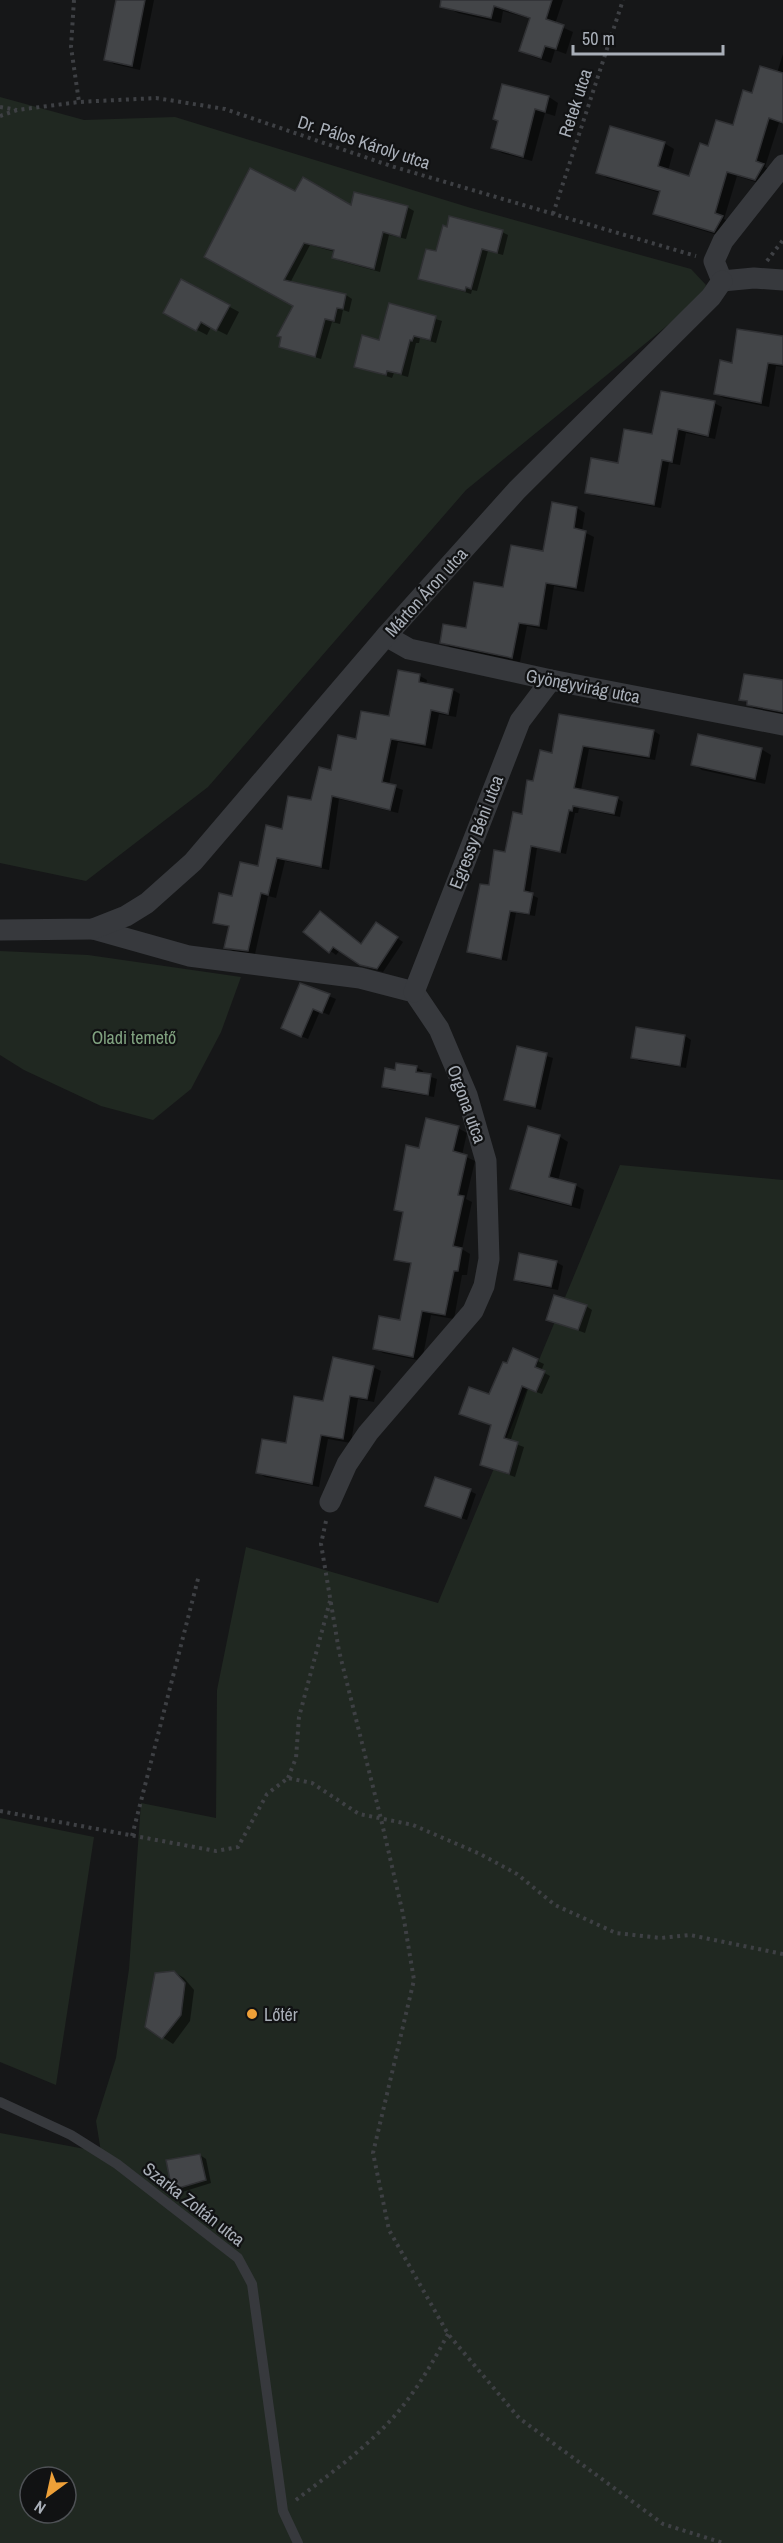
<svg xmlns="http://www.w3.org/2000/svg" width="783" height="2543" font-family="'Archivo Narrow',sans-serif">
  <rect width="100%" height="100%" fill="#161718"/>
  <g fill="#202821" fill-rule="evenodd">
    <polygon points="0,97 84,120 175,117 471,208 691,269 706,285 701,298 466,490 208,787 86,881 0,863"/>
    <polygon points="0,951 88,955 241,977 221,1032 191,1089 153,1120 101,1106 24,1070 0,1055"/>
    <path d="M620,1165L783,1180V2543H0V2133L101,2152L96,2121L116,2058L129,1969L141,1803L216,1818L217,1690L246,1547L438,1603ZM30,2477H66V2513H30Z"/>
    <polygon points="0,1818 94,1837 56,2085 0,2062"/>
  </g>
  <g fill="#0007">
    <polygon points="117,0 154,0 140,70 114,64 106,59"/>
    <polygon points="449,0 563,0 555,24 573,32 566,54 555,50 551,63 531,56 521,51 531,19 503,11 501,23 458,13 448,8"/>
    <polygon points="783,54 783,124 779,123 765,167 773,171 765,185 737,176 724,219 732,223 724,237 665,219 655,213 661,193 607,178 598,172 664,143 674,149 668,171 690,178 709,148 734,127 753,94 777,73"/>
    <polygon points="549,97 558,103 555,116 545,113 532,161 502,153 492,147 499,121"/>
    <polygon points="296,193 352,207 407,207 414,211 406,239 389,235 380,272 340,261 334,258 335,252 310,245 290,283 346,295 352,299 349,312 343,310 340,324 332,322 321,359 280,346 295,305 206,256"/>
    <polygon points="502,232 508,235 503,255 488,251 477,291 472,290 471,294 420,278 437,253"/>
    <polygon points="182,281 239,312 227,335 211,327 207,335 174,318"/>
    <polygon points="390,305 442,321 436,343 420,338 419,343 416,343 408,377 394,373 392,378 356,366 380,342"/>
    <polygon points="783,337 783,367 776,366 769,407 724,398 716,394 734,365"/>
    <polygon points="714,403 722,407 715,439 686,433 680,465 669,463 661,508 595,496 587,492 653,436"/>
    <polygon points="554,504 577,508 585,513 582,531 594,537 584,592 554,586 547,630 527,626 520,662 450,647 442,642 468,630 504,589 545,553"/>
    <polygon points="420,676 427,680 426,685 453,690 460,694 456,717 439,714 432,749 398,742 389,785 403,790 398,813 339,799 329,870 285,861 276,898 268,896 255,954 233,951 225,947 230,928 215,922 259,868 283,830 313,801 332,772 357,741 390,718"/>
    <polygon points="783,682 783,714 754,708 741,699"/>
    <polygon points="560,716 654,731 660,735 655,760 589,749 581,790 617,798 623,802 620,817 579,808 578,813 575,813 566,854 537,848 530,894 538,898 535,916 516,913 507,961 475,955 469,951 490,887 524,815 535,782 553,754"/>
    <polygon points="761,749 771,755 765,784 702,770 692,764"/>
    <polygon points="382,928 403,942 383,972 368,968 340,950 336,955 305,932 362,945"/>
    <polygon points="301,985 336,999 329,1015 320,1011 308,1039 289,1031"/>
    <polygon points="685,1036 691,1040 686,1068 639,1061 633,1057"/>
    <polygon points="518,1048 553,1058 541,1110 506,1100"/>
    <polygon points="416,1067 423,1071 422,1074 437,1079 434,1097 390,1090 384,1086 396,1072"/>
    <polygon points="458,1128 467,1133 462,1155 475,1161 466,1199 472,1202 462,1249 470,1254 467,1275 462,1275 454,1319 431,1315 422,1361 383,1353 374,1348 401,1322 412,1265 396,1259 404,1214 395,1209 420,1150"/>
    <polygon points="560,1137 568,1142 558,1181 575,1185 584,1190 580,1209 521,1194 512,1188"/>
    <polygon points="556,1262 563,1266 558,1290 522,1283 516,1279"/>
    <polygon points="586,1306 592,1310 585,1333 548,1319"/>
    <polygon points="514,1350 544,1364 541,1371 550,1376 542,1394 528,1389 510,1442 524,1447 515,1477 482,1465 493,1425 490,1396"/>
    <polygon points="373,1367 381,1371 374,1402 358,1399 351,1443 328,1439 319,1487 265,1477 258,1472 287,1445 324,1403"/>
    <polygon points="470,1491 476,1494 467,1520 433,1509"/>
    <polygon points="174,1972 184,1978 194,1990 190,2021 173,2044 146,2026"/>
    <polygon points="200,2155 206,2159 211,2183 179,2193 173,2189"/>
  </g>
  <g fill="#434548" stroke="#303134" stroke-width="1.5">
    <polygon points="116,0 145,0 132,66 104,60"/>
    <polygon points="441,0 552,0 546,19 564,25 556,49 545,46 541,58 519,51 530,18 494,6 491,18 440,7"/>
    <polygon points="760,66 783,73 783,123 769,118 756,161 764,164 755,180 727,172 715,213 723,216 714,232 653,214 660,191 596,173 610,126 665,142 658,166 689,176 700,143 708,146 716,120 733,125 743,90 752,93"/>
    <polygon points="502,84 549,96 545,112 535,109 523,157 491,148 498,121 493,119"/>
    <polygon points="250,168 295,191 303,177 351,205 354,192 408,206 400,237 383,232 374,269 332,258 334,250 304,243 284,280 346,294 343,309 337,308 334,321 325,319 315,357 279,347 281,337 277,336 293,306 204,257"/>
    <polygon points="449,216 503,230 497,253 482,249 471,289 466,287 465,291 418,279 426,249 436,251 443,225 447,227"/>
    <polygon points="181,279 230,305 216,331 201,322 196,331 163,313"/>
    <polygon points="389,303 436,316 430,340 414,336 412,341 410,340 401,374 387,371 386,375 354,367 362,335 379,340"/>
    <polygon points="737,329 783,336 783,365 768,363 761,403 714,394 720,360 732,363"/>
    <polygon points="661,391 715,401 708,436 678,429 672,462 662,460 654,505 585,493 591,458 618,463 624,429 652,434"/>
    <polygon points="552,502 577,507 574,528 586,531 576,588 546,583 539,626 519,623 512,658 440,643 443,624 466,628 474,582 503,587 511,545 543,551"/>
    <polygon points="398,670 420,674 419,682 453,689 448,714 431,710 425,745 391,739 382,782 396,785 390,810 332,796 321,867 277,858 268,895 261,893 248,951 224,948 229,926 213,923 219,893 232,896 240,862 258,866 266,825 282,829 288,796 311,800 319,767 331,770 338,735 356,739 361,711 389,716"/>
    <polygon points="744,674 783,680 783,712 747,705 747,701 739,700"/>
    <polygon points="559,714 654,730 649,757 583,746 574,788 618,797 614,814 573,806 572,811 569,810 560,852 531,846 524,891 533,893 529,914 510,911 501,959 467,952 480,884 489,885 494,850 505,852 513,812 522,814 527,780 533,781 540,750 552,753"/>
    <polygon points="698,734 762,748 755,779 691,765"/>
    <polygon points="320,911 361,944 376,922 398,937 377,969 360,965 333,947 329,953 303,932"/>
    <polygon points="300,983 330,994 322,1013 313,1009 301,1037 281,1028"/>
    <polygon points="636,1027 685,1035 680,1066 631,1058"/>
    <polygon points="517,1046 547,1053 535,1107 504,1100"/>
    <polygon points="396,1063 417,1066 416,1072 431,1074 428,1095 382,1087 385,1068 395,1070"/>
    <polygon points="426,1118 459,1126 453,1151 467,1155 458,1195 464,1196 453,1246 462,1248 458,1271 454,1271 445,1315 422,1311 413,1357 373,1349 379,1316 400,1320 411,1263 394,1260 403,1212 394,1210 406,1145 419,1148"/>
    <polygon points="528,1126 560,1135 549,1177 576,1184 571,1205 510,1189"/>
    <polygon points="519,1253 557,1261 551,1287 514,1280"/>
    <polygon points="554,1295 587,1305 578,1330 546,1320"/>
    <polygon points="513,1348 538,1359 535,1367 545,1371 536,1392 522,1386 504,1438 518,1442 509,1474 480,1465 491,1425 459,1414 469,1387 489,1394 503,1362 507,1363"/>
    <polygon points="333,1357 374,1366 367,1399 350,1396 343,1439 321,1435 312,1484 256,1473 262,1439 286,1443 294,1396 323,1401"/>
    <polygon points="435,1477 471,1489 461,1518 425,1506"/>
    <polygon points="174,1971 185,1983 181,2015 162,2039 145,2027 155,1973"/>
    <polygon points="200,2154 206,2180 172,2190 166,2160"/>
  </g>
  <g fill="none" stroke-linecap="round" stroke-linejoin="round">
    <g stroke="#3e4044" stroke-width="4" stroke-dasharray="3 4.5" stroke-linecap="butt">
      <polyline points="74,0 71,47 79,102"/>
      <polyline points="0,107 17,110"/>
      <polyline points="0,116 17,110 79,102 156,98 225,109 391,166 696,256"/>
      <polyline points="553,214 623,0"/>
      <polyline points="767,261 783,240"/>
      <polyline points="326,1521 321,1544 339,1651 381,1819 403,1914 414,1980 373,2153 389,2230 448,2334 519,2418 663,2524 723,2543"/>
      <polyline points="288,1778 296,1758 299,1717 330,1601"/>
      <polyline points="0,1811 216,1851 238,1847 267,1794 288,1778 312,1783 359,1814 413,1825 480,1854 517,1874 555,1905 616,1933 661,1938 690,1935 783,1954"/>
      <polyline points="132,1836 199,1575"/>
      <path d="M296,2500C331,2473 369,2446 398,2412C418,2388 433,2362 448,2334"/>
    </g>
    <polyline stroke="#37393d" stroke-width="10" points="0,2102 71,2135 117,2164 238,2258 252,2284 283,2511 298,2543"/>
    <g stroke="#37393d" stroke-width="21">
      <polyline points="722,281 714,261 723,241 783,165"/>
      <polyline points="722,281 754,278 783,280"/>
      <polyline points="386,636 409,649 551,680 783,725"/>
      <polyline points="93,929 189,956 360,978 414,992 439,1029 467,1095 486,1161 489,1259 484,1286 473,1311 368,1433 347,1464 330,1502"/>
      <polyline points="0,930 93,929 126,916 147,903 193,862 386,636 517,490 711,297 722,281"/>
      <polyline points="414,992 520,721 551,680"/>
    </g>
  </g>
  <circle fill="#eea038" stroke="#111213" stroke-width="2" cx="252" cy="2014" r="6"/>
  <g text-anchor="middle" dominant-baseline="central" stroke-width="4.5" stroke-linejoin="round" paint-order="stroke">
    <g font-size="18" fill="#a9afb8" stroke="#111213">
      <text transform="translate(575 103) rotate(-72)">Retek utca</text>
      <text transform="translate(364 142) rotate(18)">Dr. Pálos Károly utca</text>
      <text transform="translate(426 592) rotate(-48)">Márton Áron utca</text>
      <text transform="translate(583 686) rotate(11)">Gyöngyvirág utca</text>
      <text transform="translate(476 832) rotate(-69)">Egressy Béni utca</text>
      <text transform="translate(467 1104) rotate(70)">Orgona utca</text>
      <text transform="translate(194 2204) rotate(38)">Szarka Zoltán utca</text>
    </g>
    <g font-size="18" fill="#81a380" stroke="#111213">
      <text x="134" y="1037">Oladi temető</text>
    </g>
    <g font-size="18" fill="#a9afb8" stroke="#111213" text-anchor="start">
      <text x="264" y="2014">Lőtér</text>
    </g>
  </g>
  <g transform="translate(48 2495) rotate(213)"><circle r="28" fill="#111213" stroke="#4e5155" stroke-width="1.5"/>
  <path d="M0-4.5L10 22L0 15L-10 22Z" fill="#eea038"/>
  <text y="-9" font-size="16" font-weight="bold" text-anchor="middle" fill="#a9afb8">N</text>
  </g>
  <path d="M573 45v9h150v-9" fill="none" stroke="#a9afb8" stroke-width="3"/>
  <text x="582" y="45" font-size="18" fill="#a9afb8" stroke="#111213" stroke-width="4.5" paint-order="stroke">50 m</text>
</svg>
